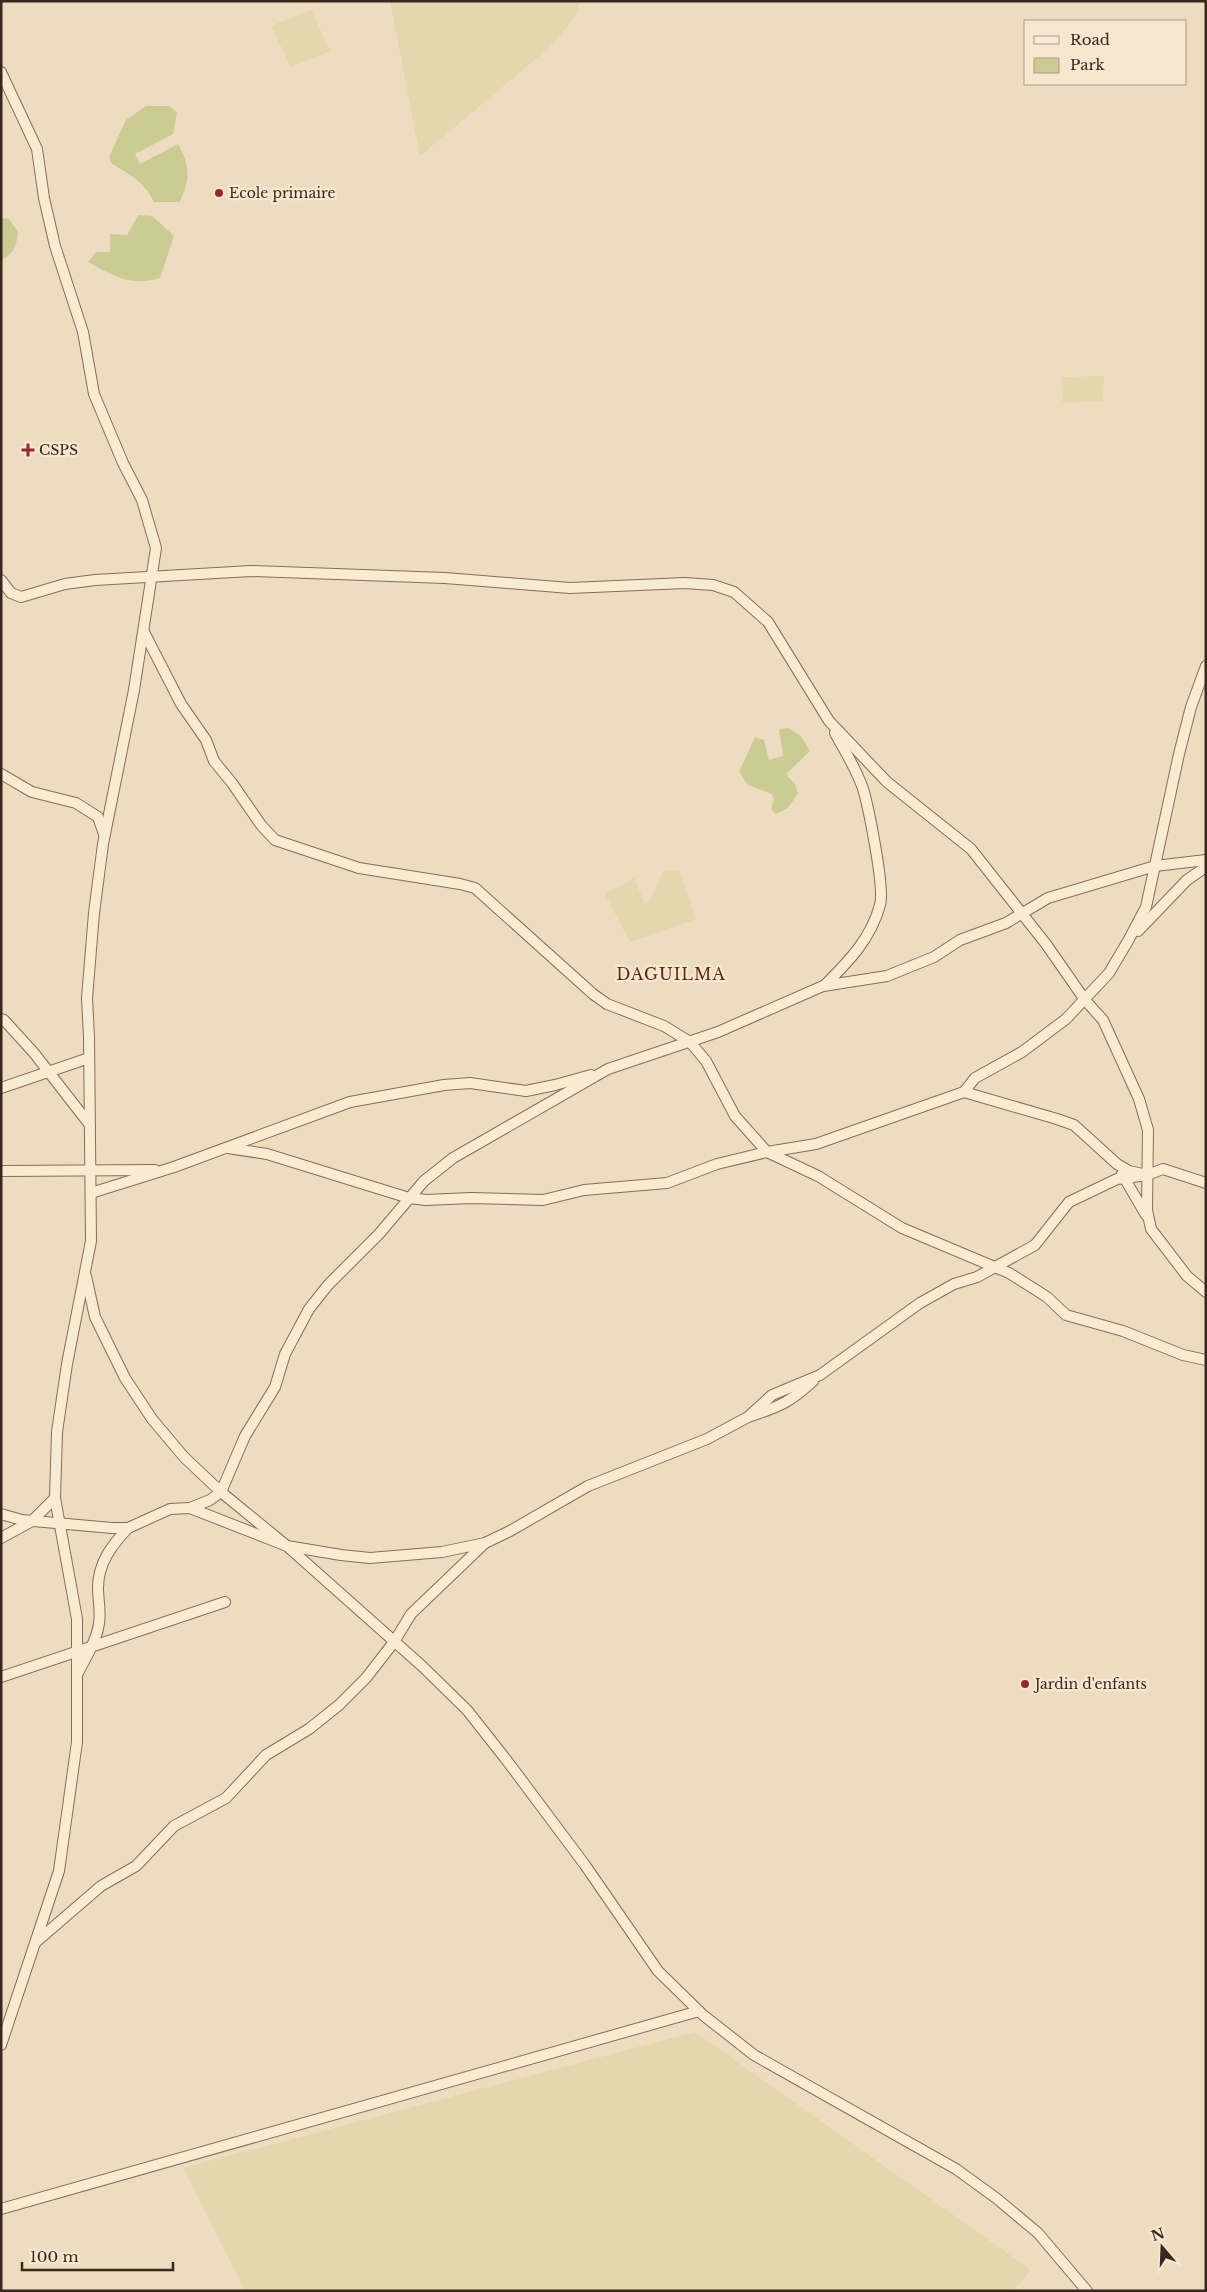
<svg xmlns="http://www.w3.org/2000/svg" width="1207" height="2292" font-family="'Libre Baskerville',serif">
  <rect width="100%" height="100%" fill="#eedcc0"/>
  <g fill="#e4d6ad">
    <polygon points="390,1 580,1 575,17 549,48 420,156"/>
    <polygon points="311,10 330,51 291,67 271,26"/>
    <polygon points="1104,376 1103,401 1063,403 1061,377"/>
    <polygon points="679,870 696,919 630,942 605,894 634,878 645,904 652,897 663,871"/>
    <polygon points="695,2032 1031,2270 1013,2291 245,2291 183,2168"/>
  </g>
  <g fill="#cbcc94">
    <path d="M146,106H169L177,112L173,134L135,154L140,164L178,144C191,168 190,178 180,202H154C145,183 130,174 112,164L109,157L126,120Z"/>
    <path d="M138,215L152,216L174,236L160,278C130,287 114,276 88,262L96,252H110V234L127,235Z"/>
    <path d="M8,218L18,232C16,246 15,253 1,260V219Z"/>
    <polygon points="788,728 801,736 810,751 786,774 795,784 798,793 788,808 776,814 771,809 774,800 772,794 748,785 739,772 755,737 764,740 769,760 783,756 779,729"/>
  </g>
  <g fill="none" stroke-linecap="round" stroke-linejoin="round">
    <g stroke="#876d58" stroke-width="12">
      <g id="minor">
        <polyline points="1,72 37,149 44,198 55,246 83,332 94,394 123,463 142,500 156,548 134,690 103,844 94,913 87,998 89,1037 91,1241 67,1364 57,1432 55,1498 77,1619 77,1742 59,1871 1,2045"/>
        <polyline points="1,580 11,593 21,597 65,584 95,580 251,571 445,578 570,588 685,583 713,585 734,592 768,622 829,721 887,782 971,849 1046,944 1085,1000 1103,1020 1139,1099 1148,1130 1147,1210 1151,1229 1187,1276 1206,1292"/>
        <polyline points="144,632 181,704 206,740 214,761 232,783 261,825 275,840 359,868 460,884 475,888 593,994 607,1004 664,1026 690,1042 706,1061 735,1116 767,1152 818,1176 902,1228 1009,1273 1047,1297 1066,1315 1123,1331 1183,1355 1206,1360"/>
        <polyline points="1,774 32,792 76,803 98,817 104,834"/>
        <polyline points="1138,931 1187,880 1206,867"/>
        <path d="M824,986C848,962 871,939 880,905C885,888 869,811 864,792C858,771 845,752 835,733"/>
        <polyline points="1,1019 4,1020 34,1053 90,1125"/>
        <polyline points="1,1088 89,1058"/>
        <polyline points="964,1092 975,1078 1022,1052 1066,1019 1109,973 1128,941 1146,907 1179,754 1191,707 1206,666"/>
        <polyline points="228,1148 267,1154 409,1198 426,1200 471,1198 543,1200 584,1190 667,1183 717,1164 767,1152 816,1144 964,1092 1057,1119 1074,1125 1117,1164 1129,1171 1147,1175 1163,1169 1206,1183"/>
        <polyline points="1,1171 155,1170"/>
        <polyline points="1122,1174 1146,1215"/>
        <polyline points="91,1193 174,1167 350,1102 444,1085 470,1083 526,1091 555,1085 591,1075"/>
        <polyline points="86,1276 95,1317 125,1378 152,1419 184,1457 221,1492 287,1546 422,1666 467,1710 508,1762 585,1865 658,1971 703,2015 754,2055 956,2169 996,2198 1038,2233 1087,2291"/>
        <path d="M751,1416C781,1406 790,1402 813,1381"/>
        <polyline points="190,1508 210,1500 221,1492 245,1436 275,1387 285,1354 309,1309 328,1285 379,1234 424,1181 453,1158 608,1069 718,1032 823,986 887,976 934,957 960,940 1006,923 1048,898 1155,866 1206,860"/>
        <polyline points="1,1514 22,1520 112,1528 128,1528 170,1509 190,1508 287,1546 341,1555 370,1558 442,1552 485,1543 510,1531 588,1486 707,1439 748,1417 772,1395 820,1375 920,1303 954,1284 977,1277 1035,1245 1069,1202 1117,1179 1147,1175"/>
        <polyline points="1,1538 32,1521 55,1498"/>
        <path d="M78,1673C86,1657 97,1640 99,1623C101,1612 98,1599 98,1588C98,1563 112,1545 128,1528"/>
        <polyline points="1,1677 225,1602"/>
        <polyline points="36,1942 101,1886 136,1866 174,1826 226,1798 266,1755 309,1729 339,1705 366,1678 394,1642 411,1614 484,1544"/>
        <polyline points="1,2209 699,2011"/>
      </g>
    </g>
    <use href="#minor" stroke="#f9ead3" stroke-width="10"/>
  </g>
  <g fill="#972733" stroke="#f6e7d0" stroke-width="2">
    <circle cx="219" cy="193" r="5"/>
    <path d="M25.5 442.5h5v5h5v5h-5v5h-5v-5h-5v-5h5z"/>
    <circle cx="1025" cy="1684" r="5"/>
  </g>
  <g text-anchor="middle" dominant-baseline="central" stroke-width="4.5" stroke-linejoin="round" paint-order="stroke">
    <g font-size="14" fill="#37271c" stroke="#f6e7d0" text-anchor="start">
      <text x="229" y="193">Ecole primaire</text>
      <text x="39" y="450">CSPS</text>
      <text x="1035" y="1684">Jardin d'enfants</text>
    </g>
    <g font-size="16" letter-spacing="1" fill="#64241b" stroke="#f6e7d0">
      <text x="671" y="974">DAGUILMA</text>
    </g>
  </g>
  <rect width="1207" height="2292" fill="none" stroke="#37271c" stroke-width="5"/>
  <rect x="1024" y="20" width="162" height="65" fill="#f6e7d0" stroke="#aa9a88"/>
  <rect x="1034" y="36" width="25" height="8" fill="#f9ead3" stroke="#aa9a88"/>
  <text x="1070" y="45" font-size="15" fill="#37271c">Road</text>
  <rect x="1034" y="58" width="25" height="15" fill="#cbcc94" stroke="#aa9a88"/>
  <text x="1070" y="70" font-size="15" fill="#37271c">Park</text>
  <g transform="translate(1162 2247) rotate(341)" stroke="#f6e7d0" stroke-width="4" paint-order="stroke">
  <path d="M0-4L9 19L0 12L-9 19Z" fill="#37271c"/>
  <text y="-8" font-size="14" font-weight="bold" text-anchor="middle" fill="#37271c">N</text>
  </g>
  <path d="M22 2262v8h151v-8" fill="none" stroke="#37271c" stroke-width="2.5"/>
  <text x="30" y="2262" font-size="15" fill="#37271c" stroke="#f6e7d0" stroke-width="4" paint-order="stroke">100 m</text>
</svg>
